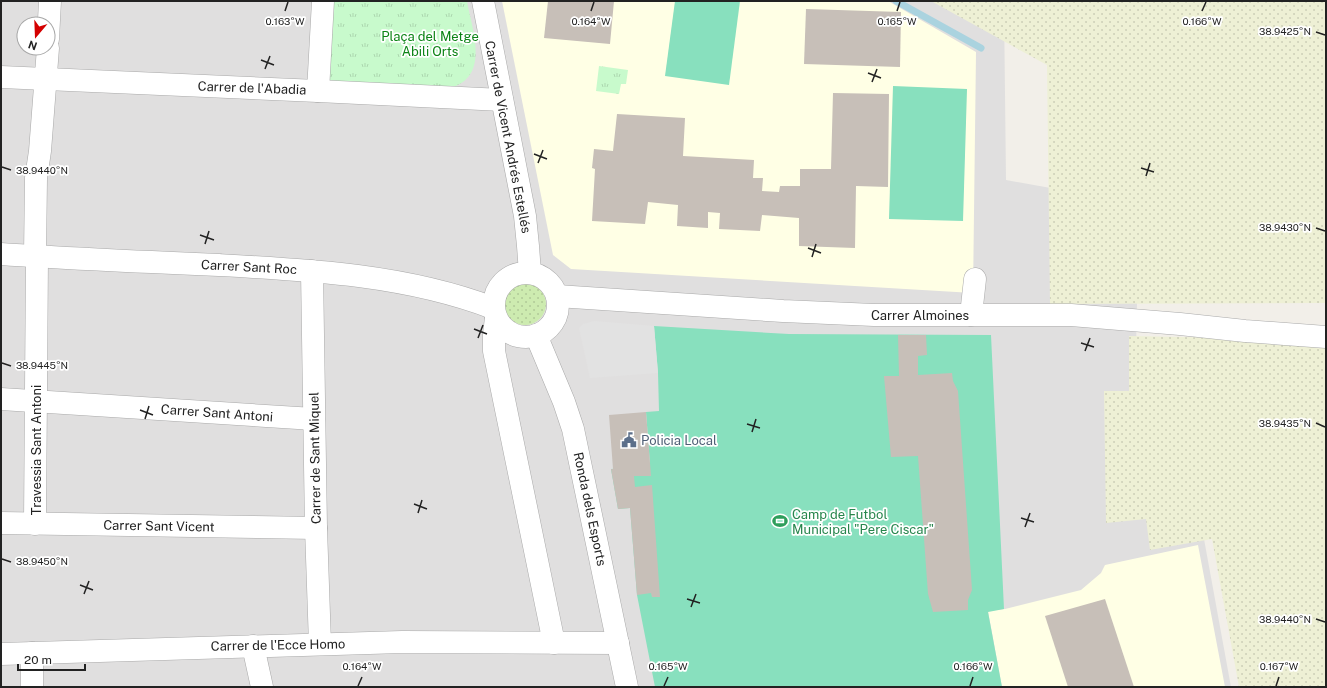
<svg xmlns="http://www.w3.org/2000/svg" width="1327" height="688" font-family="'Public Sans',sans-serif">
  <defs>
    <pattern id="farmland-dots" width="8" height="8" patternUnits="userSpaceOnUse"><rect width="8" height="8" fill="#eef0d5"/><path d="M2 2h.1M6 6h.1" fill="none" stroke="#ccceb7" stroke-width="1.8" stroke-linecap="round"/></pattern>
    <pattern id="grass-dots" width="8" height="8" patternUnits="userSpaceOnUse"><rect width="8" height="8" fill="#cdebb0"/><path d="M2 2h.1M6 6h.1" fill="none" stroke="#b0c997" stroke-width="1.8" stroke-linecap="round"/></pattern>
    <pattern id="park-tufts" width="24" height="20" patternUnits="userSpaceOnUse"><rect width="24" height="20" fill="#c8facc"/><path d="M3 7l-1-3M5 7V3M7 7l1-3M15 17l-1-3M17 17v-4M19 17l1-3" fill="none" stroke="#acd6af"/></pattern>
  </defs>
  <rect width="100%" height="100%" fill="#f2efe9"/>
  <path fill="#e0dfdf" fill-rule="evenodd" d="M1,1H990L1004,7L1006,180L1139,204L1133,501L1198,506L1231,687H1ZM24,24H48V48H24Z"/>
  <g fill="#ffffe5">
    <polygon points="502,1 888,1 976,52 973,293 571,269 553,255"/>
    <polygon points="1198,545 1225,687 1002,687 988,611 1005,609 1081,590 1101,573 1105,565"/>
  </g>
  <g fill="url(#farmland-dots)">
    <polygon points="931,1 1326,1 1326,303 1050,304 1047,65"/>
    <polygon points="1129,336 1284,339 1326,337 1326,687 1239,687 1212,539 1150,550 1146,519 1106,523 1104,391 1129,391"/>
  </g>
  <circle fill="url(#grass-dots)" cx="525" cy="304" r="21"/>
  <g fill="url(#park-tufts)">
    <path d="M330,1H467C472,30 491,77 450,88L327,81Z"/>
    <polygon points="599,66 628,70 626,84 621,84 619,94 596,91"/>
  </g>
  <g fill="#88e0be">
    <polygon points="675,1 740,1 729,85 665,76"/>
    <polygon points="893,86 967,89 963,221 889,219"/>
    <polygon points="654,326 789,334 991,335 1004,609 988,612 1002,687 655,687 637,595 630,508 618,509 611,469 650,465 646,412 659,411 658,373"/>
  </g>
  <polygon fill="#e2e2e2" points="594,321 654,326 658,373 590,378 579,328 583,324"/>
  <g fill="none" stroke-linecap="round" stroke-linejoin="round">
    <polyline stroke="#aad3df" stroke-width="7" points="896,1 981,48"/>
  </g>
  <g fill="#c7bfb8">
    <polygon points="548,1 614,1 610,44 544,38"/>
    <polygon points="806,9 901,12 900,67 804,64"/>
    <polygon points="833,93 889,94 888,187 856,186 855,248 799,246 799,218 762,215 760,231 719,229 720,213 708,212 708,228 677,226 678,205 648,202 645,224 592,221 595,169 592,168 594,149 613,151 617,114 685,118 683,156 754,160 753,178 763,178 762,191 779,192 780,186 800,186 800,169 831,169"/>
    <polygon points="898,335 926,335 927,355 918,356 918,375 952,373 953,381 958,391 972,590 968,600 968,610 933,612 928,594 918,456 891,457 884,376 899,376"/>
    <polygon points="646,412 651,476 634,476 635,487 652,485 660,597 652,597 651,593 637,595 630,508 618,509 611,469 613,469 609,415"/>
    <polygon points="1105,599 1134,687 1068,687 1045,616"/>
  </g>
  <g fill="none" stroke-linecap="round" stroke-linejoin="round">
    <g stroke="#a9a9a9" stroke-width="23">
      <g id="minor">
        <polyline points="483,1 525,216 528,246 530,273"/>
        <polyline points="48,39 50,1"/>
        <polyline points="1,77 318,91 502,100"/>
        <polyline points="318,91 323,1"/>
        <path d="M1,254C74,259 146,262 219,265C311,270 407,275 493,308"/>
        <polyline points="35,256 36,178 40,151 48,48"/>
        <polyline points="312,271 316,528 320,644"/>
        <circle cx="526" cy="305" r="32"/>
        <polyline points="557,296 783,311 874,315 1071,315 1180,324 1245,331 1326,337"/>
        <polyline points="971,315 975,279"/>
        <polyline points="496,318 494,334 494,351 554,643"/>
        <polyline points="536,335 564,402 573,429 627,687"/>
        <polyline points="1,399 314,419"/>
        <polyline points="1,523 316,528"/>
        <polyline points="35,524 37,256"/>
        <polyline points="253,646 262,687"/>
        <polyline points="32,653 32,687"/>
        <polyline points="1,654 402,642 618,643"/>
      </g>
    </g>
    <use href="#minor" stroke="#fff" stroke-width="22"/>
  </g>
  <path fill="none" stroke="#222" stroke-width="1.5" d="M285,11L288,2M591,11L594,2M897,11L900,2M1202,11L1206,2M1316,32L1325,35M261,60L274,65M265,69L270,56M868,73L881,78M872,82L877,69M534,154L547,159M538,163L543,150M2,167L11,170M1141,168L1154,172M1146,176L1150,163M1316,228L1325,231M200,235L214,240M205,244L209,231M808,248L821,253M812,257L816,244M474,329L487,334M478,338L483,325M1081,343L1094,347M1085,351L1090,338M2,363L11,366M140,410L153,415M145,419L149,406M1316,423L1325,427M747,424L760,428M752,432L756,419M414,504L427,509M418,513L422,500M1021,518L1034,522M1025,527L1030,513M2,559L11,562M80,585L93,590M84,594L89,581M687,599L700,603M691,607L696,594M1316,619L1325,622M358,686L362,677M664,686L668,677M970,686L973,677M1276,686L1279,677"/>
  <defs>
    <g id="civic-bare" transform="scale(1.2)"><path d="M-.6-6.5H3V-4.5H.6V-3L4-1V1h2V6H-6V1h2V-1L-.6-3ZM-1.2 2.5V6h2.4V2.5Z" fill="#5c6f8a" stroke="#fff" stroke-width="2.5" paint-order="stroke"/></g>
    <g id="stadium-bare" transform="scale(1.2)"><path d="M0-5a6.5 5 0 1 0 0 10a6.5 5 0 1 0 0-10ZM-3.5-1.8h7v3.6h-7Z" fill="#2e9e5b" stroke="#fff" stroke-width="2.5" paint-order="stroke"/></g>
  </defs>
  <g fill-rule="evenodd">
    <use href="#civic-bare" x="629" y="440"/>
    <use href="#stadium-bare" x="780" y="521"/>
  </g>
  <g text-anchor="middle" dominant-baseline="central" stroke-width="3.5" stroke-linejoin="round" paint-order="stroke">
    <g font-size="13" fill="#0c8416" stroke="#fff">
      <text x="430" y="36">Plaça del Metge<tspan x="430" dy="15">Abili Orts</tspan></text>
    </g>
    <g font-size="13" fill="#222" stroke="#fff">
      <text transform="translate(252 88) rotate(2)">Carrer de l'Abadia</text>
      <text transform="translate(508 137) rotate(79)">Carrer de Vicent Andrés Estellés</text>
      <text transform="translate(249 267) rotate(3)">Carrer Sant Roc</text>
      <text x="920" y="315">Carrer Almoines</text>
      <text transform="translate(217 413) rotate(4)">Carrer Sant Antoni</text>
      <text transform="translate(36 450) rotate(-90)">Travessia Sant Antoni</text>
      <text transform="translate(315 458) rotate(-91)">Carrer de Sant Miquel</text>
      <text transform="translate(590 509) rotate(78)">Ronda dels Esports</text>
      <text transform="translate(159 526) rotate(1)">Carrer Sant Vicent</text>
      <text transform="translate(278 645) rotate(-1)">Carrer de l'Ecce Homo</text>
    </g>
    <g font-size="13" fill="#4e5e75" stroke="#fff" text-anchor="start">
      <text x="641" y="440">Policia Local</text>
    </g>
    <g font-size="13" fill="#27864d" stroke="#fff" text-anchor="start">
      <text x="792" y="514">Camp de Futbol<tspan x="792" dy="15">Municipal "Pere Ciscar"</tspan></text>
    </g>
  </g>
  <g font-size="10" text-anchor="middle" fill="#222" stroke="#fff" stroke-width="3.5" stroke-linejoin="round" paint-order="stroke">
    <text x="285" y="25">0.163°W</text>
    <text x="591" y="25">0.164°W</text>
    <text x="897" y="25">0.165°W</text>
    <text x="1202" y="25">0.166°W</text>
    <text x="1285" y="35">38.9425°N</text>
    <text x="42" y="174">38.9440°N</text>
    <text x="1285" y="231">38.9430°N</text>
    <text x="42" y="369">38.9445°N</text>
    <text x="1285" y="427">38.9435°N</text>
    <text x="42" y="565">38.9450°N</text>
    <text x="1285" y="623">38.9440°N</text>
    <text x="362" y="670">0.164°W</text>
    <text x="668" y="670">0.165°W</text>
    <text x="973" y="670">0.166°W</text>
    <text x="1279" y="670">0.167°W</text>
  </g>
  <rect width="1327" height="688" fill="none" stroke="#222222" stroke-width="4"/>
  <g transform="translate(36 36) rotate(199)"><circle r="19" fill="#ffffff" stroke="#a7a7a7"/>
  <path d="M0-3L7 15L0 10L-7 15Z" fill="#d40000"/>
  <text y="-6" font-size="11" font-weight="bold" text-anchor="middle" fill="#222222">N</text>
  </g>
  <path d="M18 664v6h67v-6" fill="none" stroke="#222222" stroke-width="2"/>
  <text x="24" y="664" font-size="12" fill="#222222" stroke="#ffffff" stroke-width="3" paint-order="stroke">20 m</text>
</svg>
